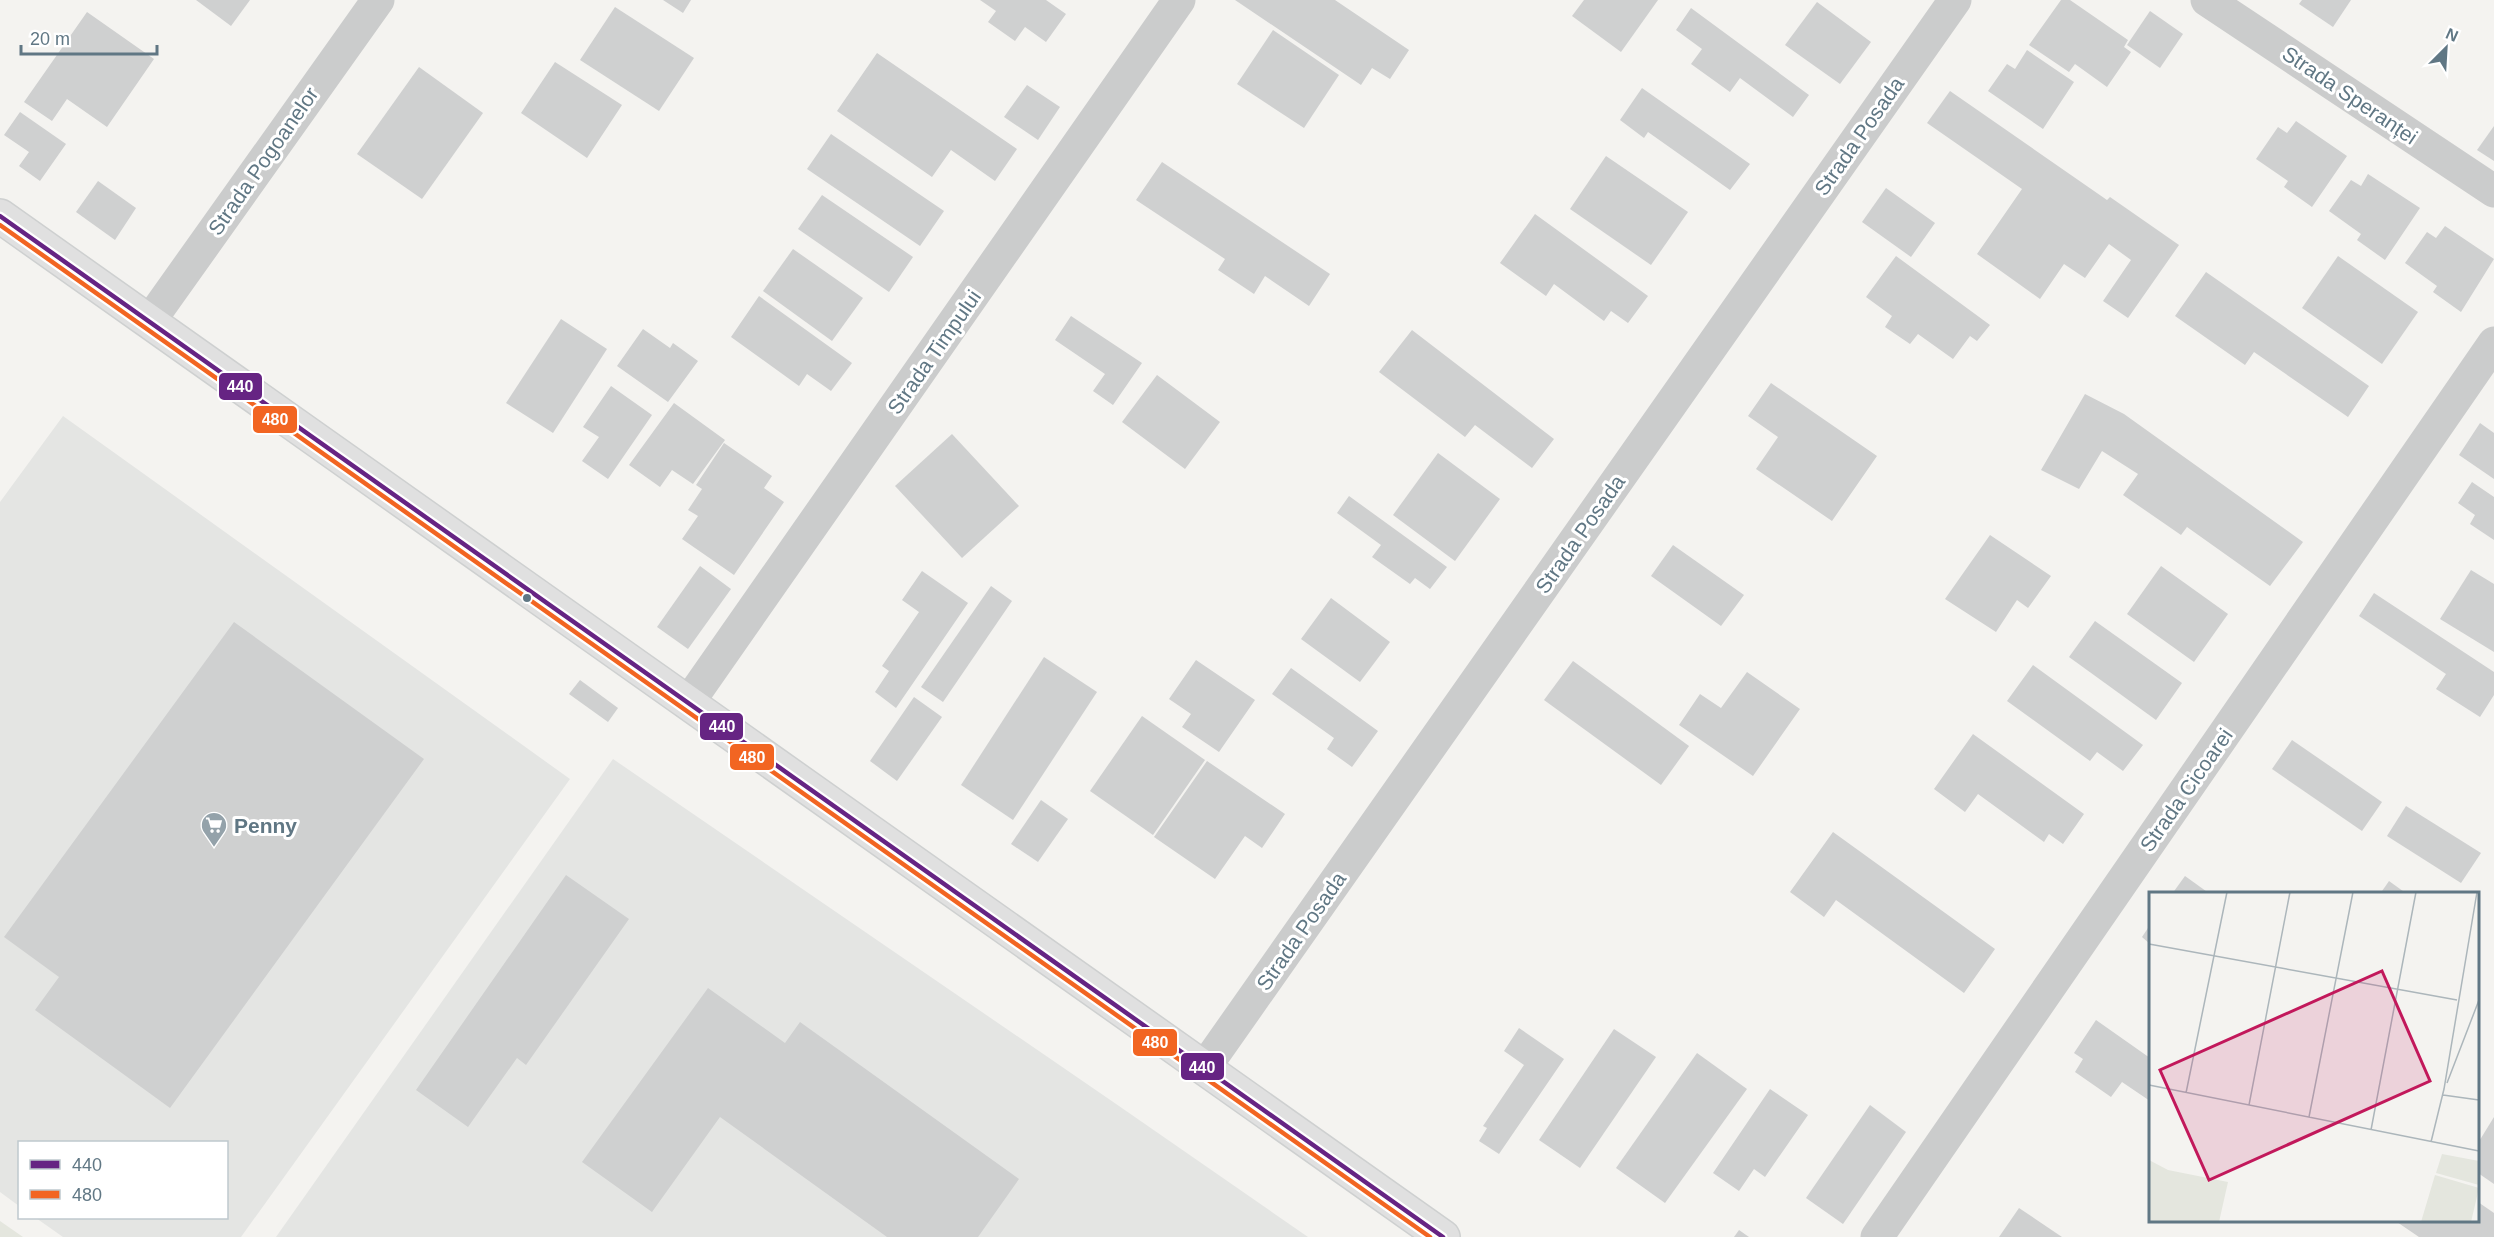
<svg xmlns="http://www.w3.org/2000/svg" width="2494" height="1237" font-family="Arial,sans-serif">
  <rect width="100%" height="100%" fill="#f4f3f0"/>
  <g fill="#e4e5e3">
    <polygon points="63,416 570,779 241,1237 63,1237 36,1218 226,1218 226,1142 20,1142 19,1206 0,1192 0,502"/>
    <polygon points="613,759 1119,1106 1308,1237 276,1237"/>
  </g>
  <polygon fill="#e4e6de" points="0,1221 23,1237 0,1237"/>
  <g fill="#cfd0d0">
    <polygon points="196,0 250,0 231,26"/>
    <polygon points="663,0 691,0 683,13"/>
    <polygon points="980,0 1046,0 1066,14 1046,42 1025,27 1015,41 988,22 996,11"/>
    <polygon points="1235,0 1335,0 1409,50 1390,79 1372,68 1361,85"/>
    <polygon points="1584,0 1658,0 1621,52 1572,16"/>
    <polygon points="2061,0 2070,0 2128,40 2124,47 2131,52 2107,87 2075,64 2069,72 2029,45"/>
    <polygon points="2302,0 2351,0 2333,27 2299,4"/>
    <polygon points="1817,2 1871,42 1840,84 1785,45"/>
    <polygon points="615,7 694,58 659,111 580,60"/>
    <polygon points="1691,8 1809,95 1793,117 1740,78 1730,92 1691,64 1702,49 1676,30"/>
    <polygon points="2150,11 2183,34 2160,68 2127,45"/>
    <polygon points="87,12 154,59 107,127 67,99 52,121 24,102"/>
    <polygon points="1273,30 1339,75 1304,128 1237,84"/>
    <polygon points="2027,50 2074,82 2043,129 1988,91 2007,64 2015,69"/>
    <polygon points="877,53 1017,149 995,181 951,150 932,177 837,111"/>
    <polygon points="555,62 622,105 587,158 521,113"/>
    <polygon points="419,67 483,113 422,199 357,154"/>
    <polygon points="1027,85 1060,107 1038,140 1004,117"/>
    <polygon points="1642,88 1750,164 1730,190 1648,132 1644,138 1620,120"/>
    <polygon points="1950,91 2107,200 2110,197 2179,245 2128,318 2103,301 2131,260 2109,244 2085,278 2064,264 2040,299 1977,254 2022,189 1927,123"/>
    <polygon points="20,112 66,144 40,181 19,166 29,152 4,135"/>
    <polygon points="2296,121 2347,156 2312,207 2284,187 2288,181 2256,159 2278,127 2287,133"/>
    <polygon points="2494,126 2494,161 2477,150"/>
    <polygon points="831,134 944,211 920,246 807,169"/>
    <polygon points="1606,156 1688,212 1651,265 1570,209"/>
    <polygon points="1162,162 1330,274 1309,306 1265,276 1254,294 1218,270 1225,259 1136,200"/>
    <polygon points="2368,174 2420,208 2385,260 2357,240 2361,234 2329,211 2351,180 2361,186"/>
    <polygon points="98,181 136,208 115,240 76,212"/>
    <polygon points="1886,188 1935,223 1911,257 1862,222"/>
    <polygon points="822,195 913,257 889,292 798,229"/>
    <polygon points="1535,214 1648,296 1628,323 1611,311 1604,321 1554,284 1546,296 1500,263"/>
    <polygon points="2445,226 2494,259 2461,312 2433,292 2437,286 2405,263 2427,232 2436,238"/>
    <polygon points="793,249 863,298 832,341 763,291"/>
    <polygon points="1896,256 1990,325 1977,341 1970,336 1953,359 1918,334 1910,344 1885,327 1892,316 1866,297"/>
    <polygon points="2338,256 2418,312 2382,364 2302,308"/>
    <polygon points="2206,272 2369,386 2348,417 2254,352 2245,365 2175,316"/>
    <polygon points="759,296 852,363 831,391 807,374 799,386 731,337"/>
    <polygon points="1071,316 1142,363 1113,405 1093,391 1105,374 1055,340"/>
    <polygon points="561,319 607,349 553,433 506,403"/>
    <polygon points="643,329 670,348 673,343 698,361 668,402 617,366"/>
    <polygon points="1412,330 1554,439 1532,468 1475,425 1465,437 1379,372"/>
    <polygon points="1157,375 1220,422 1185,469 1122,422"/>
    <polygon points="1771,383 1877,456 1832,521 1756,469 1778,437 1748,416"/>
    <polygon points="611,386 652,415 608,479 582,461 599,437 583,427"/>
    <polygon points="2085,394 2124,414 2303,542 2270,586 2187,527 2181,535 2123,495 2138,474 2102,451 2079,489 2041,470"/>
    <polygon points="674,403 725,440 693,484 672,470 660,487 629,465"/>
    <polygon points="2480,423 2494,433 2494,479 2459,455"/>
    <polygon points="952,434 1019,506 962,558 895,486"/>
    <polygon points="724,443 772,476 764,488 784,502 734,575 682,539 698,516 688,510 702,489 696,485"/>
    <polygon points="1438,453 1500,499 1455,561 1393,515"/>
    <polygon points="2472,482 2494,497 2494,540 2470,524 2475,515 2458,503"/>
    <polygon points="1349,496 1447,567 1430,589 1415,578 1410,584 1372,557 1381,545 1337,513"/>
    <polygon points="1990,535 2051,576 2028,608 2017,600 1996,632 1945,599"/>
    <polygon points="1673,545 1744,595 1721,626 1651,576"/>
    <polygon points="700,566 731,589 688,649 657,627"/>
    <polygon points="2161,566 2228,614 2194,662 2127,614"/>
    <polygon points="2471,570 2494,584 2494,652 2440,619"/>
    <polygon points="922,571 968,603 896,708 875,692 889,671 882,666 919,612 902,600"/>
    <polygon points="991,586 1012,601 943,702 921,687"/>
    <polygon points="2374,593 2494,672 2494,695 2480,717 2436,689 2446,674 2359,616"/>
    <polygon points="1331,598 1390,642 1360,682 1301,639"/>
    <polygon points="2095,621 2182,683 2156,720 2069,657"/>
    <polygon points="234,622 424,759 170,1108 35,1010 59,977 4,937"/>
    <polygon points="1044,657 1097,692 1013,820 961,785"/>
    <polygon points="1196,660 1255,700 1219,752 1182,727 1191,714 1169,699"/>
    <polygon points="1573,661 1689,746 1661,785 1544,700"/>
    <polygon points="2033,665 2143,745 2123,771 2097,752 2090,761 2007,701"/>
    <polygon points="1291,668 1378,731 1352,767 1327,749 1334,738 1272,694"/>
    <polygon points="1747,672 1800,709 1753,776 1679,725 1700,694 1721,708"/>
    <polygon points="580,680 618,708 608,722 569,694"/>
    <polygon points="914,697 942,717 897,781 870,761"/>
    <polygon points="1142,716 1205,760 1153,835 1090,791"/>
    <polygon points="1973,734 2084,814 2063,844 2049,834 2044,842 1978,794 1965,812 1934,789"/>
    <polygon points="2292,740 2382,802 2362,831 2272,769"/>
    <polygon points="1207,761 1285,814 1262,848 1245,836 1215,879 1154,837"/>
    <polygon points="1041,800 1068,819 1038,862 1011,844"/>
    <polygon points="2406,806 2481,853 2461,883 2387,836"/>
    <polygon points="1833,832 1995,949 1964,993 1836,900 1824,917 1790,892"/>
    <polygon points="566,875 629,919 526,1065 517,1058 468,1127 416,1090"/>
    <polygon points="2185,876 2210,894 2172,894"/>
    <polygon points="2389,881 2407,894 2380,894"/>
    <polygon points="2150,925 2150,944 2142,937"/>
    <polygon points="708,988 785,1043 800,1022 1019,1179 978,1237 887,1237 720,1117 652,1212 582,1162"/>
    <polygon points="2096,1020 2150,1058 2150,1101 2122,1082 2111,1097 2075,1072 2083,1059 2074,1053"/>
    <polygon points="1519,1028 1564,1059 1499,1154 1479,1141 1487,1128 1483,1126 1524,1065 1504,1051"/>
    <polygon points="1614,1029 1656,1057 1580,1168 1539,1140"/>
    <polygon points="1697,1053 1747,1089 1665,1203 1616,1168"/>
    <polygon points="1770,1089 1808,1115 1765,1177 1754,1169 1739,1191 1713,1173"/>
    <polygon points="1870,1105 1906,1132 1843,1224 1806,1198"/>
    <polygon points="2494,1117 2494,1184 2478,1173 2478,1143"/>
    <polygon points="2478,1202 2494,1213 2494,1237 2419,1237 2394,1220 2478,1220"/>
    <polygon points="2019,1208 2062,1237 1999,1237"/>
    <polygon points="1739,1230 1749,1237 1734,1237"/>
  </g>
  <g fill="none" stroke-linecap="round" stroke-linejoin="round">
    <g stroke="#ced0d0" stroke-width="36">
      <polyline id="secondary" points="0,216 1443,1237"/>
    </g>
    <g stroke="#cbcccc" stroke-width="33">
      <polyline points="2207,0 2494,191"/>
      <polyline points="149,322 378,0"/>
      <polyline points="688,703 1179,0"/>
      <polyline points="1205,1067 1955,0"/>
      <polyline points="1877,1237 2494,343"/>
    </g>
    <use href="#secondary" stroke="#e0e0e0" stroke-width="33"/>
    <g stroke="#fff" stroke-width="9">
      <polyline id="bus-1" points="0,216 1443,1237"/>
    </g>
    <g stroke="#fff" stroke-width="9">
      <polyline id="bus-2" points="0,225 1430,1237"/>
    </g>
    <use href="#bus-1" stroke="#662483" stroke-width="4.5"/>
    <use href="#bus-2" stroke="#f26522" stroke-width="4.5"/>
  </g>
  <defs>
    <g id="supermarket-pin" transform="scale(1.35)"><path d="M0 17L-7.5 6A9.5 9.5 0 1 1 7.5 6Z" fill="#94a2aa" stroke="#fff"/><path d="M-6-5.5h2.5l.6 2H6L4.5 2H-2.5L-4.4-4H-6ZM-1.5 3.2a1.3 1.3 0 1 0 .1 0ZM3 3.2a1.3 1.3 0 1 0 .1 0Z" fill="#fff"/></g>
  </defs>
  <g fill-rule="evenodd">
    <use href="#supermarket-pin" x="214" y="825"/>
  </g>
  <circle fill="#607784" stroke="#fff" stroke-width="2" cx="527" cy="598" r="5"/>
  <g text-anchor="middle" dominant-baseline="central" stroke-width="6" stroke-linejoin="round" paint-order="stroke">
    <g font-size="21" fill="#607784" stroke="#fff">
      <text transform="translate(2350 95) rotate(34)">Strada Speranței</text>
      <text transform="translate(1859 136) rotate(-55)">Strada Posada</text>
      <text transform="translate(263 161) rotate(-55)">Strada Pogoanelor</text>
      <text transform="translate(934 352) rotate(-55)">Strada Timpului</text>
      <text transform="translate(1580 534) rotate(-55)">Strada Posada</text>
      <text transform="translate(2186 790) rotate(-55)">Strada Cicoarei</text>
      <text transform="translate(1301 931) rotate(-55)">Strada Posada</text>
    </g>
    <g font-size="21" font-weight="bold" fill="#607784" stroke="#fff" text-anchor="start">
      <text x="234" y="825">Penny</text>
    </g>
  </g>
  <g transform="translate(2149 892)">
    <rect width="330" height="330" fill="#f4f3f0"/>
    <path d="M293,262L330,269V293L287,281ZM0,268L19,278L79,290L70,330H0ZM286,283L330,296L322,330H272Z" fill="#e4e6de"/>
    <path fill="none" stroke="#acb6bb" stroke-width="1.5" d="M0,52L308,108M298,191L330,108M0,193L330,259M37,201L78,0M294,203L330,208M100,213L141,0M160,225L204,0M222,238L267,0M282,250L295,197L328,0"/>
    <path fill="#c2185b" fill-opacity="0.15" stroke="#c2185b" stroke-width="3" d="M233,79L281,189L60,288L11,178Z"/>
    <rect width="330" height="330" fill="none" stroke="#607784" stroke-width="3"/>
  </g>
  <g stroke="#fff" stroke-width="2">
    <rect x="218" y="372" width="45" height="29" rx="6" fill="#662483"/>
    <rect x="252" y="405" width="46" height="29" rx="6" fill="#f26522"/>
    <rect x="699" y="712" width="45" height="29" rx="6" fill="#662483"/>
    <rect x="729" y="743" width="46" height="28" rx="6" fill="#f26522"/>
    <rect x="1132" y="1028" width="46" height="29" rx="6" fill="#f26522"/>
    <rect x="1180" y="1052" width="45" height="29" rx="6" fill="#662483"/>
  </g>
  <g font-size="16" text-anchor="middle" font-weight="bold" fill="#fff">
    <text x="240" y="392">440</text>
    <text x="275" y="425">480</text>
    <text x="722" y="732">440</text>
    <text x="752" y="763">480</text>
    <text x="1155" y="1048">480</text>
    <text x="1202" y="1073">440</text>
  </g>
  <rect x="18" y="1141" width="210" height="78" fill="#ffffff" stroke="#bfc9ce" stroke-width="1.5"/>
  <rect x="30" y="1160" width="30" height="9" fill="#662483" stroke="#bfc9ce" stroke-width="1.5"/>
  <text x="72" y="1171" font-size="18" fill="#607784">440</text>
  <rect x="30" y="1190" width="30" height="9" fill="#f26522" stroke="#bfc9ce" stroke-width="1.5"/>
  <text x="72" y="1201" font-size="18" fill="#607784">480</text>
  <g transform="translate(2446 48) rotate(24)" stroke="#ffffff" stroke-width="4.5" paint-order="stroke">
  <path d="M0-4.5L10 22L0 15L-10 22Z" fill="#607784"/>
  <text y="-9" font-size="16" font-weight="bold" text-anchor="middle" fill="#607784">N</text>
  </g>
  <path d="M21 45v9h136v-9" fill="none" stroke="#607784" stroke-width="3"/>
  <text x="30" y="45" font-size="18" fill="#607784" stroke="#ffffff" stroke-width="4.5" paint-order="stroke">20 m</text>
</svg>
